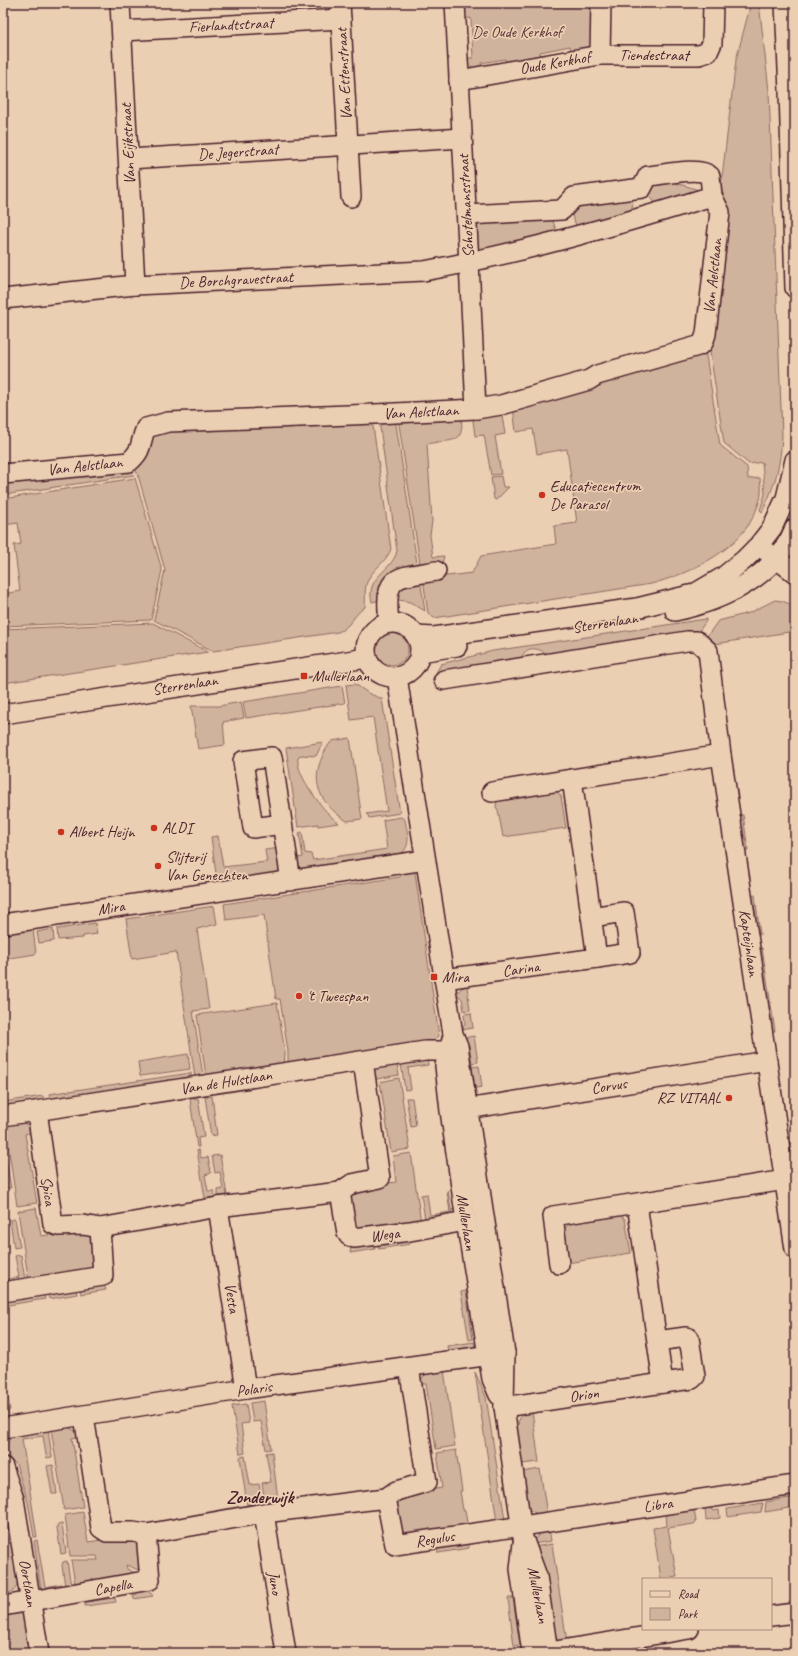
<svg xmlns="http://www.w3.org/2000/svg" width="798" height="1656" font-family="Caveat,sans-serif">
  <rect width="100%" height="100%" fill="#ebcfb2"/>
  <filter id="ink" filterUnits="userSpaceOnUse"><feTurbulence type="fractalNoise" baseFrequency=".025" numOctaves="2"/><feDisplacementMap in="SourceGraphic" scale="8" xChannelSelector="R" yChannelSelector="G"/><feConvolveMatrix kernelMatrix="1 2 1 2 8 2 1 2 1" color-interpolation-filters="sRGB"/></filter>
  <g filter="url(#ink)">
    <g fill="#d0b39c" stroke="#8d6964">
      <polygon points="460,3 595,3 595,46 572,55 570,46 540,52 541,60 507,67 505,59 481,63 482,71 468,72 464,58 473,58 471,18 462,19"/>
      <path d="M751,3H759L769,91L782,435C781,463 775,487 762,512L760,510L765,494L762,462L749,464L724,443L709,346L720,194L736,60Z"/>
      <polygon points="673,182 699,190 697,193 656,204 649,195 647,189 650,187"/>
      <polygon points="629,195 633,204 631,210 621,215 579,226 576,225 568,206"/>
      <polygon points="551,215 556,230 544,238 478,252 476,246 476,225 479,222"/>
      <path d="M705,349L720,445L747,467L748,479L760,478C760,483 762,488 761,493C761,498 759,503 757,508C743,549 689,574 651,584L434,618L428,613L423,579L472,573L481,556L556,544L554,526L577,523L567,449L537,454L533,429L516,432L513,407Z"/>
      <polygon points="501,410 505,434 495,436 501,474 491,475 484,435 475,436 472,413"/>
      <path d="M461,414C465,447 453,438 427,444L432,521L430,535L433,557L444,556L442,564L421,570L398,418Z"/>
      <path d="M395,418L418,570L380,600L372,602C365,576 392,572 397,551L379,420Z"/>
      <path d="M372,419L391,549C386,563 372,569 367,582C364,590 366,598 365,607C354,614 350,628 338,632L213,651L154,620L165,570L138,475L134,467L155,432Z"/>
      <polygon points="131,469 134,475 3,495 3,484 18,483 22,479 68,475 72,478 101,475 104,472"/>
      <polygon points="501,476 503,487 509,487 496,500 494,499 491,477"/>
      <polygon points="135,478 162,570 151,620 3,626 3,594 20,591 14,545 21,544 18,523 3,525 3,499"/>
      <polygon points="420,579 425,611 410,602 393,599 395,589"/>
      <polygon points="775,600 782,601 795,606 795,631 715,644 718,667 705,639 718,621 749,613"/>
      <path d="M706,619V621L697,634L548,654C540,649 528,645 523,655V662L432,680L441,664L493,651Z"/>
      <polygon points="153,623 208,652 3,683 3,629"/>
      <circle cx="392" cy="649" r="16"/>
      <polygon points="355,684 368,693 382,699 400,813 369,818 368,815 366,814 387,811 373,717 351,720 346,685"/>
      <polygon points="342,686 345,703 246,718 243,702"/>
      <polygon points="241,702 244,718 223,722 225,745 198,749 191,706 219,706"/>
      <path d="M350,738L362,819L347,821C315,801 308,775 330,743L332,741Z"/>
      <path d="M323,742L316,756L301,755L298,758C295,774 325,814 339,823L318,826V824L298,827L286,748Z"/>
      <polygon points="556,791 561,796 566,828 503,837 498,810 496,807 497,800"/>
      <polygon points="743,815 748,850 741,851 736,816"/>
      <path d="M401,817L405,820C407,831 412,844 402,853L295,870L293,859L303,857L299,833L302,832L305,853L311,854L313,860L387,849L383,820Z"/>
      <polygon points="218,836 223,867 267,862 265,850 281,848 284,872 217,881 211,837"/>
      <polygon points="407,871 415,873 439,1036 433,1042 288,1067 288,1051 280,999 276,999 264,915 226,920 224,904 400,877 402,872"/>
      <polygon points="755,895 760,935 754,935 748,896"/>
      <polygon points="214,906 217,924 197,929 209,1009 193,1011 203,1076 195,1077 176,952 132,959 126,919"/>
      <polygon points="95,923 97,934 83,936 83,938 58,940 57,929"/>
      <polygon points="33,929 36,954 3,959 3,934"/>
      <polygon points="53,929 54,941 39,943 37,932"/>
      <polygon points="756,948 762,948 775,1031 768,1032"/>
      <polygon points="467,986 470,1010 464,1011 462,999 456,993 463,987"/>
      <polygon points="277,1003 285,1052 284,1068 206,1076 197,1015"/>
      <polygon points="471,1013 473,1028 462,1030 465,1023 464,1014"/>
      <polygon points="474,1036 478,1062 472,1063 469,1045 463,1040 463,1038"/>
      <polygon points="188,1054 190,1069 140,1076 138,1062"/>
      <polygon points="427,1059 428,1065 408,1068 411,1089 405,1090 401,1063"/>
      <polygon points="396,1060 399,1075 371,1080 371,1072 375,1065"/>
      <polygon points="479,1066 482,1087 471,1089 471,1085 474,1080 472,1067"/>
      <polygon points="191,1073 192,1082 51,1103 49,1094"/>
      <polygon points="399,1078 410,1149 391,1152 380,1082"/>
      <polygon points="43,1096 44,1104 3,1110 3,1102"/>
      <polygon points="212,1096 217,1135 211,1136 205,1097"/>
      <polygon points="198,1098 204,1137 198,1138 199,1147 197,1147 190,1099"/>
      <polygon points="406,1098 412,1098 416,1126 411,1127"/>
      <polygon points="23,1122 27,1125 30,1122 34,1132 25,1134 37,1203 17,1206 5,1124"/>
      <polygon points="197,1150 199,1150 201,1158 208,1157 211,1173 205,1175 208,1191 214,1191 215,1197 205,1198"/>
      <polygon points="411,1153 421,1223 355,1232 346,1198 356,1188 396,1182 393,1156"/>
      <polygon points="220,1155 227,1195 218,1196 218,1190 223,1189 220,1172 215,1173 212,1156"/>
      <polygon points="6,1159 11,1188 5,1188 3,1160"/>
      <polygon points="448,1190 452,1215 425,1219 421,1195 427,1194 430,1215 450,1212 447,1191"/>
      <polygon points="36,1208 41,1236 84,1230 93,1236 96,1268 29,1283 18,1211"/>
      <polygon points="621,1216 625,1219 631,1253 567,1263 563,1240 566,1239 564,1229 569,1224"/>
      <polygon points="15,1219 20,1247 14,1248 10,1220"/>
      <polygon points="410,1240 410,1244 379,1249 378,1245"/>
      <polygon points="354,1245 365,1247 374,1246 375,1249 350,1253 351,1248"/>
      <polygon points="21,1255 25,1280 3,1283 3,1280 19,1277 15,1256"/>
      <polygon points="104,1285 106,1290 81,1294 80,1290"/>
      <polygon points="76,1290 77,1294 49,1299 48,1295"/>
      <polygon points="466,1291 473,1339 469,1340 461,1292"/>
      <polygon points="44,1295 45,1299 8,1305 8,1301"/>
      <polygon points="474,1342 475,1348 471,1353 467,1348 448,1351 447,1346"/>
      <polygon points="444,1370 455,1446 436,1449 426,1384 420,1384 420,1380 428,1372"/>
      <polygon points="475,1372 486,1397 505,1520 497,1522"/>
      <polygon points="5,1379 10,1410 8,1411 10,1423 3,1424 3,1380"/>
      <polygon points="264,1401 271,1449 266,1450 261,1421 253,1422 250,1403"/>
      <polygon points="246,1404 249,1423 241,1424 245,1453 240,1454 232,1406"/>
      <polygon points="532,1411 539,1462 521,1464 515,1425 519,1425 518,1422 523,1413"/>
      <polygon points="68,1427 77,1432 78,1437 72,1438 83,1507 64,1510 51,1429"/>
      <path d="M48,1430L52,1457L47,1458L46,1455L43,1436L22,1439L37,1537H34L28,1502L16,1464L10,1460C7,1450 4,1442 14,1435Z"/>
      <polygon points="456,1450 462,1491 460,1491 463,1510 465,1510 468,1529 408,1539 397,1532 396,1497 401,1494 442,1488 437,1453"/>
      <polygon points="272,1452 278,1500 265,1502 262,1483 271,1482 266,1453"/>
      <polygon points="245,1456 250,1485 259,1484 262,1503 247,1505 240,1457"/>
      <polygon points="53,1465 57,1494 52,1494 47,1466"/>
      <polygon points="540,1469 547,1515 541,1516 528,1509 522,1472"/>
      <path d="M3,1493L21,1583L17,1584C16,1592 10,1593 3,1594Z"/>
      <polygon points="795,1497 795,1507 765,1512 766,1502"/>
      <polygon points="763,1503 761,1512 728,1517 727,1509"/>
      <polygon points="705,1508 709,1508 714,1511 719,1510 720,1518 706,1520"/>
      <polygon points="694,1510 696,1522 694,1524 668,1528 677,1577 661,1579 653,1528 667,1526 666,1514"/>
      <polygon points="83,1512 88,1542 129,1536 137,1538 144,1572 126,1565 127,1569 141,1576 76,1589 71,1560 98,1560 97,1556 70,1556 65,1515"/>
      <polygon points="62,1524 66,1553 61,1554 57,1528 57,1525"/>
      <polygon points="549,1528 551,1541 533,1544 533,1541 544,1529"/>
      <polygon points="37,1540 45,1587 61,1584 62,1588 41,1591 34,1541"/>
      <polygon points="469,1544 469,1548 438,1553 437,1549"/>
      <polygon points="552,1544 567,1642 556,1642 534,1547"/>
      <polygon points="67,1561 71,1586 65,1587 62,1565 63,1562"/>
      <polygon points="141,1589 147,1589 153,1596 134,1599 133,1595 137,1594"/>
      <polygon points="115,1598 116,1602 85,1606 85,1602"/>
      <polygon points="508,1598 513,1598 520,1645 514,1646"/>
      <polygon points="3,1611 21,1611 25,1614 32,1653 4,1653"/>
    </g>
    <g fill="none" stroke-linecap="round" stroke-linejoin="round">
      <g stroke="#4a1f2b" stroke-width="22">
        <g id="minor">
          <polyline points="120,3 135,285"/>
          <polyline points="340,3 351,197"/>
          <polyline points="455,3 469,263 476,409"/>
          <polyline points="785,3 789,91 795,288"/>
          <polyline points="122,31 341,19"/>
          <polyline points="600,55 699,55 708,52 712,43 713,3"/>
          <polyline points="459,80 600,55 601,3"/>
          <polyline points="129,159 462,138"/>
          <path d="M3,299L135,285L424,271C522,253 618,225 712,196L710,176C700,166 662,175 648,176L642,188L574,197L562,210L467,215"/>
          <path d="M3,474L129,462C144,449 139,443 146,428L168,422L375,414L476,409L501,405L589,380L597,375L698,346L703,343L706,334L720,212L712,196"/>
          <polyline points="766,551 795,573"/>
          <path d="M675,611C723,601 776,576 795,528"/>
          <path d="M389,623C384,575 393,578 436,571"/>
          <circle cx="393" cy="650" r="27"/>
          <polyline points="416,636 434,637 637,608 694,594 723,577 744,560 758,546 772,528 786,498 795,460"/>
          <polyline points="420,652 457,646"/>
          <polyline points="397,677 453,1034 458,1046 505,1353 504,1407 523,1538 537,1576 548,1653"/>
          <polyline points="444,680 687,641 697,641 708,651 721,755 795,1249"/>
          <polyline points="3,714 367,658"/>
          <polyline points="492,792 721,755"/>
          <polyline points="282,824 253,828 243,761 272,757 291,881"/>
          <polyline points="591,917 624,912 630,953 597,958"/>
          <polyline points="3,924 425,860"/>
          <polyline points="444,979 597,958 572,779"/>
          <polyline points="452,1039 445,1066 450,1111 466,1221 492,1379 499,1395"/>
          <polyline points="37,1111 53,1224 58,1226 83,1225 100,1228 218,1207 340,1192 352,1184 380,1178 363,1061"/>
          <polyline points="454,1111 767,1061"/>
          <polyline points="3,1116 425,1051 449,1051"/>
          <polyline points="340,1192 347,1233 349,1236 354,1238 410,1231 466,1221"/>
          <polyline points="218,1207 246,1389"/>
          <polyline points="559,1264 553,1216 786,1180"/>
          <polyline points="3,1292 103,1276 100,1228"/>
          <polyline points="657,1341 686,1337 689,1338 695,1376 692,1379 663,1383"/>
          <polyline points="504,1407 663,1383 637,1204"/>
          <polyline points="84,1416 101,1528 107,1532 133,1532 146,1534 264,1513 386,1498 396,1491 427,1482 409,1367"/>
          <polyline points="3,1428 246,1389 505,1353"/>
          <polyline points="3,1467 14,1499 39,1653"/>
          <polyline points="386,1498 395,1545 795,1485"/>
          <polyline points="264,1513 286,1653"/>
          <polyline points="523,1543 520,1569 532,1653"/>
          <polyline points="3,1606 150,1580 146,1534"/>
          <polyline points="771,1616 795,1613"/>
          <polyline points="543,1653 689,1629"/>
        </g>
      </g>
      <use href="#minor" stroke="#ebcfb2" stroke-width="19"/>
    </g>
  </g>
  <g fill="#c8321e" stroke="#ebcfb2" stroke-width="1.5">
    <circle cx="542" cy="495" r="4"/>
    <rect x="300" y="672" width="8" height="8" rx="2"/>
    <circle cx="154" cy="828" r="4"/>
    <circle cx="61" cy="832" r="4"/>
    <circle cx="158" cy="866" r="4"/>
    <rect x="430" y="973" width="8" height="8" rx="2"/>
    <circle cx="299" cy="996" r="4"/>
    <circle cx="729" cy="1098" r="4"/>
  </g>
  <g text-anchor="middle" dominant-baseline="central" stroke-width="3.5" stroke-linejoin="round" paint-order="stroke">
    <g font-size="16" fill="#4a1f2b" stroke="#ebcfb2">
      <text transform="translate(231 25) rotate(-3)">Fierlandtstraat</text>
      <text x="654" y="55">Tiendestraat</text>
      <text transform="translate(555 63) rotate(-10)">Oude Kerkhof</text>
      <text transform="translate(344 74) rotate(-93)">Van Ettenstraat</text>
      <text transform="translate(128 144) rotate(-93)">Van Eijkstraat</text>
      <text transform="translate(238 152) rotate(-4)">De Jegerstraat</text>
      <text transform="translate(466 206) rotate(-93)">Schotelmansstraat</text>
      <text transform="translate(713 276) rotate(-84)">Van Aelstlaan</text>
      <text transform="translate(236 280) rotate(-3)">De Borchgravestraat</text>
      <text transform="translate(421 412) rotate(-3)">Van Aelstlaan</text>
      <text transform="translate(85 466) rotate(-6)">Van Aelstlaan</text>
      <text transform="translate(605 623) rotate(-9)">Sterrenlaan</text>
      <text transform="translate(185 685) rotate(-9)">Sterrenlaan</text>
      <text transform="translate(111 908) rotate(-9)">Mira</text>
      <text transform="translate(749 943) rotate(82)">Kapteijnlaan</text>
      <text transform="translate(521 969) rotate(-8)">Carina</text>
      <text transform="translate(226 1082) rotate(-9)">Van de Hulstlaan</text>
      <text transform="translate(609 1086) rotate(-9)">Corvus</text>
      <text transform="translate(48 1191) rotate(82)">Spica</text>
      <text transform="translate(466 1222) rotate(81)">Mullerlaan</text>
      <text transform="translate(385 1235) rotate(-8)">Wega</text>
      <text transform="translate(232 1298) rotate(81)">Vesta</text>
      <text transform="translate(254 1389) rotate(-8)">Polaris</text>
      <text transform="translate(584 1395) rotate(-9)">Orion</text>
      <text transform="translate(658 1505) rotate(-9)">Libra</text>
      <text transform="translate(435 1539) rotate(-9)">Regulus</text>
      <text transform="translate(28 1583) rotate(81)">Oortlaan</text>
      <text transform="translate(275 1583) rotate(81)">Juno</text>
      <text transform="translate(113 1587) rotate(-10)">Capella</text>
      <text transform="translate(538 1595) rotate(79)">Mullerlaan</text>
    </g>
    <g font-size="16" fill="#5e353c" stroke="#ebcfb2">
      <text x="517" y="32">De Oude Kerkhof</text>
    </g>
    <g font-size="16" fill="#4a1f2b" stroke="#ebcfb2" text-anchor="start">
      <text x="550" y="486">Educatiecentrum<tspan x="550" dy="18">De Parasol</tspan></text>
      <text x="312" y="676">Mullerlaan</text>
      <text x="162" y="828">ALDI</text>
      <text x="69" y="832">Albert Heijn</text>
      <text x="166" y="857">Slijterij<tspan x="166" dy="18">Van Genechten</tspan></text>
      <text x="442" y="977">Mira</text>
      <text x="307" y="996">'t Tweespan</text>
      <text x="721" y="1098" text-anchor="end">RZ VITAAL</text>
    </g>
    <g font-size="18" font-weight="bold" fill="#4a1f2b" stroke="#ebcfb2">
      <text x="260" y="1497">Zonderwijk</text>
    </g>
  </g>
  <rect width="798" height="1656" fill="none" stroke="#ebcfb2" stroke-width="16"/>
  <rect x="8" y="8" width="782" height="1640" fill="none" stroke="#4a1f2b" stroke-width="1.5" filter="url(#ink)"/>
  <rect x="642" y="1578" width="130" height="52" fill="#ebcfb2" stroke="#ab897c"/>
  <rect x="650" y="1591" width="20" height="6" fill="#ebcfb2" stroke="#ab897c"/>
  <text x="678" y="1598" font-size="12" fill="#4a1f2b">Road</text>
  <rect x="650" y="1608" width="20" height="12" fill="#d0b39c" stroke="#ab897c"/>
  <text x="678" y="1618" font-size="12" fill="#4a1f2b">Park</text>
</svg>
